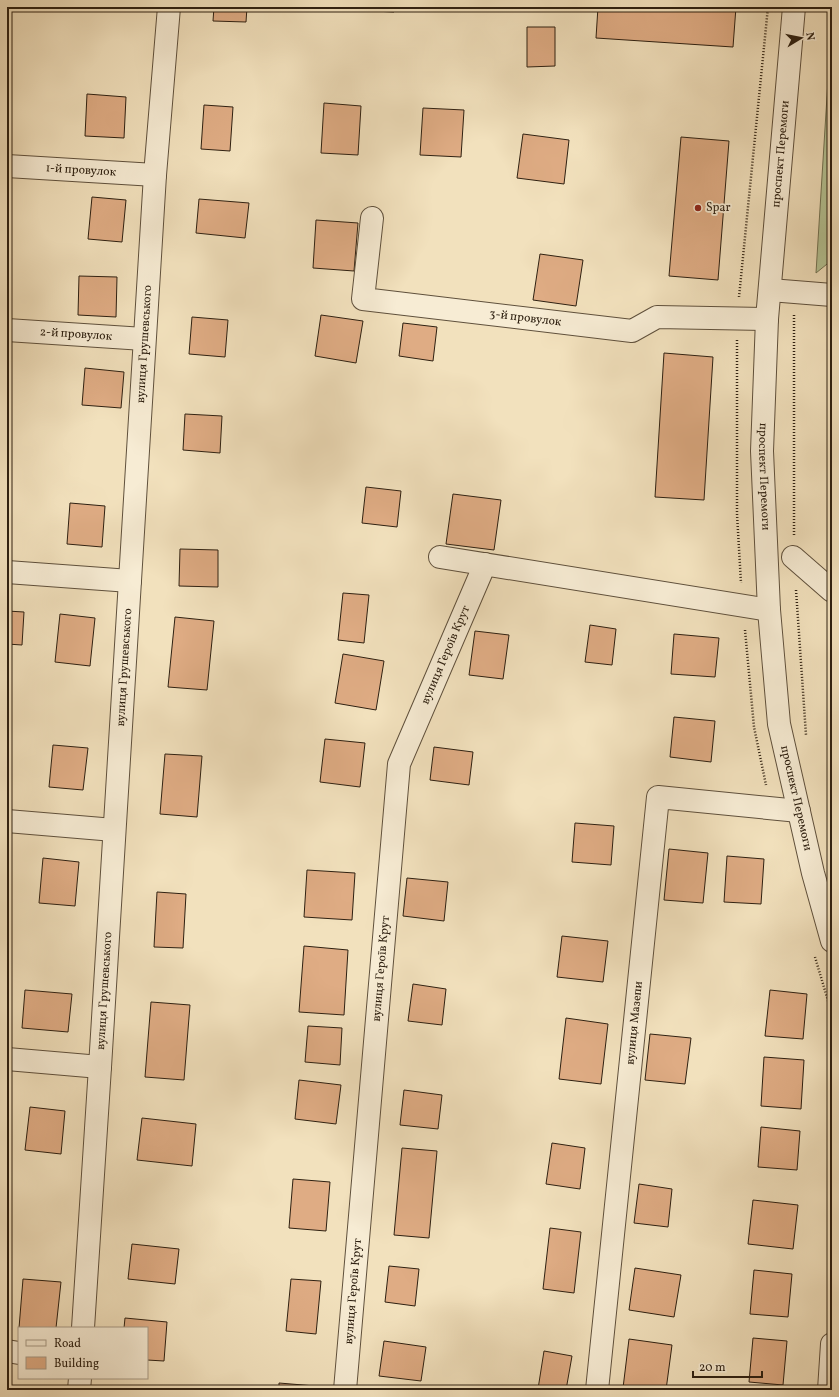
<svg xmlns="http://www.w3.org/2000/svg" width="839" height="1397" font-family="Vollkorn,serif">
  <rect width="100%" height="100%" fill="#f2e1bd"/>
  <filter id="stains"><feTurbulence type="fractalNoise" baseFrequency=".005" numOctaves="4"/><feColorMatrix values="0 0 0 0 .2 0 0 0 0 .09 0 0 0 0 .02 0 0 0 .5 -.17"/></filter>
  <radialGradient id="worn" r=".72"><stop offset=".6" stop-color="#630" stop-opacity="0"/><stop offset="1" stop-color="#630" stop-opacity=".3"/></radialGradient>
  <polygon fill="#b5c495" stroke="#727253" points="832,16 832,260 816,273"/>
  <g fill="#dfac84" stroke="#2e2011">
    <polygon points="214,7 247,7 246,22 213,21"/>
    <polygon points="332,7 395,7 394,12 332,9"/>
    <polygon points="437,7 491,7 491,8"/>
    <polygon points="598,7 736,7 733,47 596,38"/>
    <polygon points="527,27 555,27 555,66 527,67"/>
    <polygon points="87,94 126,97 124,138 85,136"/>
    <polygon points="324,103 361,106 358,155 321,153"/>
    <polygon points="204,105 233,107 230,151 201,149"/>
    <polygon points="423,108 464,110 461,157 420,155"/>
    <polygon points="523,134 569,140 564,184 517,178"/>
    <polygon points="681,137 729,141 718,280 669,276"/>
    <polygon points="92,197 126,200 122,242 88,239"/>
    <polygon points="199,199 249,203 245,238 196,233"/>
    <polygon points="316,220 358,223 354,271 313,268"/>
    <polygon points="540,254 583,260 576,306 533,300"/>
    <polygon points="79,276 117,277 116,317 78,315"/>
    <polygon points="321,315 363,321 356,363 315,356"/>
    <polygon points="192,317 228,320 225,357 189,354"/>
    <polygon points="403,323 437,327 433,361 399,356"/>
    <polygon points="664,353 713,357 704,500 655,497"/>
    <polygon points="85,368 124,372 121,408 82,405"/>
    <polygon points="185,414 222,416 220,453 183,450"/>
    <polygon points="366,487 401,491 397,527 362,523"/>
    <polygon points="453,494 501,500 494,550 446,544"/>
    <polygon points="70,503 105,506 102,547 67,544"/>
    <polygon points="180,549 218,550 218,587 179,586"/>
    <polygon points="343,593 369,595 364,643 338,640"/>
    <polygon points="7,611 24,612 22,645 7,644"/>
    <polygon points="60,614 95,618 90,666 55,662"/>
    <polygon points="175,617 214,621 207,690 168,687"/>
    <polygon points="590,625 616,629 612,665 585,662"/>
    <polygon points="475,631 509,635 503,679 469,675"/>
    <polygon points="674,634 719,638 715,677 671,674"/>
    <polygon points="343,654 384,661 376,710 335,703"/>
    <polygon points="674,717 715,721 711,762 670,757"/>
    <polygon points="325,739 365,743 360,787 320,782"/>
    <polygon points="53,745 88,748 83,790 49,787"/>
    <polygon points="434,747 473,752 469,785 430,780"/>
    <polygon points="165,754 202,756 197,817 160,814"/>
    <polygon points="575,823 614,826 611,865 572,862"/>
    <polygon points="669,849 708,853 703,903 664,900"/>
    <polygon points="727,856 764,859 761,904 724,902"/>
    <polygon points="43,858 79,862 75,906 39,903"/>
    <polygon points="307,870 355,873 352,920 304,917"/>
    <polygon points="407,878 448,882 444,921 403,916"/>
    <polygon points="157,892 186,894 183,948 154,947"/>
    <polygon points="562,936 608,941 603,982 557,977"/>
    <polygon points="304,946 348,950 344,1015 299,1012"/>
    <polygon points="413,984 446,989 442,1025 408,1021"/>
    <polygon points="25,990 72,994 68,1032 22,1028"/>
    <polygon points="770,990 807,994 803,1039 765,1036"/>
    <polygon points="151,1002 190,1005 184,1080 145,1077"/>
    <polygon points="566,1018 608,1024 601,1084 559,1079"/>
    <polygon points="308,1026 342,1028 340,1065 305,1062"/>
    <polygon points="650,1034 691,1038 685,1084 645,1080"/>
    <polygon points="764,1057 804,1060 801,1109 761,1106"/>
    <polygon points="299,1080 341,1085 336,1124 295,1119"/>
    <polygon points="404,1090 442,1095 438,1129 400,1125"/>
    <polygon points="30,1107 65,1111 61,1154 25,1150"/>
    <polygon points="142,1118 196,1124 192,1166 137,1160"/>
    <polygon points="761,1127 800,1131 797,1170 758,1167"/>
    <polygon points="552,1143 585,1148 580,1189 546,1184"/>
    <polygon points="402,1148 437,1151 429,1238 394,1235"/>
    <polygon points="293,1179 330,1182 326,1231 289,1228"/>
    <polygon points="639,1184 672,1189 668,1227 634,1223"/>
    <polygon points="753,1200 798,1205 793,1249 748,1244"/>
    <polygon points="550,1228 581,1232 574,1293 543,1289"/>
    <polygon points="132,1244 179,1249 175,1284 128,1279"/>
    <polygon points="389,1266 419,1269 415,1306 385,1302"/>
    <polygon points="635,1268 681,1275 674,1317 629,1310"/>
    <polygon points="754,1270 792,1274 788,1317 750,1314"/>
    <polygon points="23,1279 61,1282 56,1328 19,1328"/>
    <polygon points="291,1279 321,1281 316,1334 286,1331"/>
    <polygon points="125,1318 167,1322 164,1361 147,1360 147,1328 124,1328"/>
    <polygon points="753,1338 787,1341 783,1385 749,1382"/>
    <polygon points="629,1339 672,1345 666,1390 643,1390 623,1388"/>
    <polygon points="384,1341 426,1347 421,1381 379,1376"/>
    <polygon points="544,1351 572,1356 566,1390 546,1390 538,1389"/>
    <polygon points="279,1383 315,1386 314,1390 279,1390"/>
  </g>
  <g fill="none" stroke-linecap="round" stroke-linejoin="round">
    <g stroke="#5f503c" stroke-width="24">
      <g id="minor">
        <path id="s1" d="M794,7L767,319L762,451L769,610L779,724L813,873L832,941"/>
        <path id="s2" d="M7,166L155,175"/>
        <path id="s3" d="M372,218L363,299L632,331L657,317L767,319"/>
        <polyline points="770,290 832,295"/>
        <path id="s4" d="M7,330L144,339"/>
        <polyline points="440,557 769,610"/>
        <polyline points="793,557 832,591"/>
        <polyline points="7,572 130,581"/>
        <polyline points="7,821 114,830"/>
        <polyline points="7,1059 100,1067"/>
        <path id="s5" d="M83,1328L100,1067L155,175L169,7"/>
        <polyline points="7,1351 19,1353"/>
        <polyline points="79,1390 80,1378"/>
        <path id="s6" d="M345,1390L399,764L485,564"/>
        <path id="s7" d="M597,1390L658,797L799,811"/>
        <polyline points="829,1390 832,1344"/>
      </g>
    </g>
    <g stroke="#2e2011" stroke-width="2.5" stroke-dasharray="1 2" stroke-linecap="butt">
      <polyline points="739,297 768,7"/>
      <polyline points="737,340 737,514 741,583"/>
      <polyline points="794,535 794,314"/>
      <polyline points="796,590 806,735"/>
      <polyline points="745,630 754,727 766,785"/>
      <polyline points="815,957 832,1014"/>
    </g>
    <use href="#minor" stroke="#f7ecd4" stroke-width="22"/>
  </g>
  <circle fill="#8f2418" stroke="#f7ecd4" stroke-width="1.5" cx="698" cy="208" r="4"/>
  <g text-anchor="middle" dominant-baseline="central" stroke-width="3.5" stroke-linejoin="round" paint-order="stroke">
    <g font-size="12" fill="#2e2011" stroke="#f7ecd4">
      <text transform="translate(781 154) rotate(-85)">проспект Перемоги</text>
      <text stroke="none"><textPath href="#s2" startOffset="74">1-й провулок</textPath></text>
      <text stroke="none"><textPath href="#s3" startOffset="245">3-й провулок</textPath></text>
      <text stroke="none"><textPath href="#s4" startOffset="69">2-й провулок</textPath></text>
      <text stroke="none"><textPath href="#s5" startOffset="986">вулиця Грушевського</textPath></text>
      <text stroke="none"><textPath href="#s1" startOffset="471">проспект Перемоги</textPath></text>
      <text stroke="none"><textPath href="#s6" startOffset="747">вулиця Героїв Крут</textPath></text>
      <text stroke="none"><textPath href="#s5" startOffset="662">вулиця Грушевського</textPath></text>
      <text stroke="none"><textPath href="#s1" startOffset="795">проспект Перемоги</textPath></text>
      <text stroke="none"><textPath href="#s6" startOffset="423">вулиця Героїв Крут</textPath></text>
      <text stroke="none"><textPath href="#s5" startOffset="338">вулиця Грушевського</textPath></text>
      <text stroke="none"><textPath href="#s7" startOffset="369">вулиця Мазепи</textPath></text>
      <text stroke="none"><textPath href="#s6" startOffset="99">вулиця Героїв Крут</textPath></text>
    </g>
    <g font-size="12" fill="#2e2011" stroke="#f7ecd4" text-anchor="start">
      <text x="706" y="208">Spar</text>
    </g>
  </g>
  <rect width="839" height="1397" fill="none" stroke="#f2e1bd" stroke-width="24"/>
  <rect x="8" y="8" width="823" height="1381" fill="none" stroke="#2e2011" stroke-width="2"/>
  <rect x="12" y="12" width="815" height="1373" fill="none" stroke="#2e2011"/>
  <rect x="18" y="1327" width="130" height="52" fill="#f7ecd4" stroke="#a79a86"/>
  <rect x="26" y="1340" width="20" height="6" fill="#f7ecd4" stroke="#a79a86"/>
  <text x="54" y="1347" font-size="12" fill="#2e2011">Road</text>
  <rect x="26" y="1357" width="20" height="12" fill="#dfac84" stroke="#a79a86"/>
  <text x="54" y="1367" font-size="12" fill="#2e2011">Building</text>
  <g transform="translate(801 38) rotate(80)" stroke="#f7ecd4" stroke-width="3" paint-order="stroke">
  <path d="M0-3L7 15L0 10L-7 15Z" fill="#2e2011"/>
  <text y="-6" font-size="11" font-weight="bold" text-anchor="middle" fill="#2e2011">N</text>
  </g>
  <path d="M693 1371v6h69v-6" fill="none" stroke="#2e2011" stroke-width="2"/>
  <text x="699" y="1371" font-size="12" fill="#2e2011" stroke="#f7ecd4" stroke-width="3" paint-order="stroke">20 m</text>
  <rect width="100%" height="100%" filter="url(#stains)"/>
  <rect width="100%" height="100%" fill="url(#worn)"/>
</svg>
